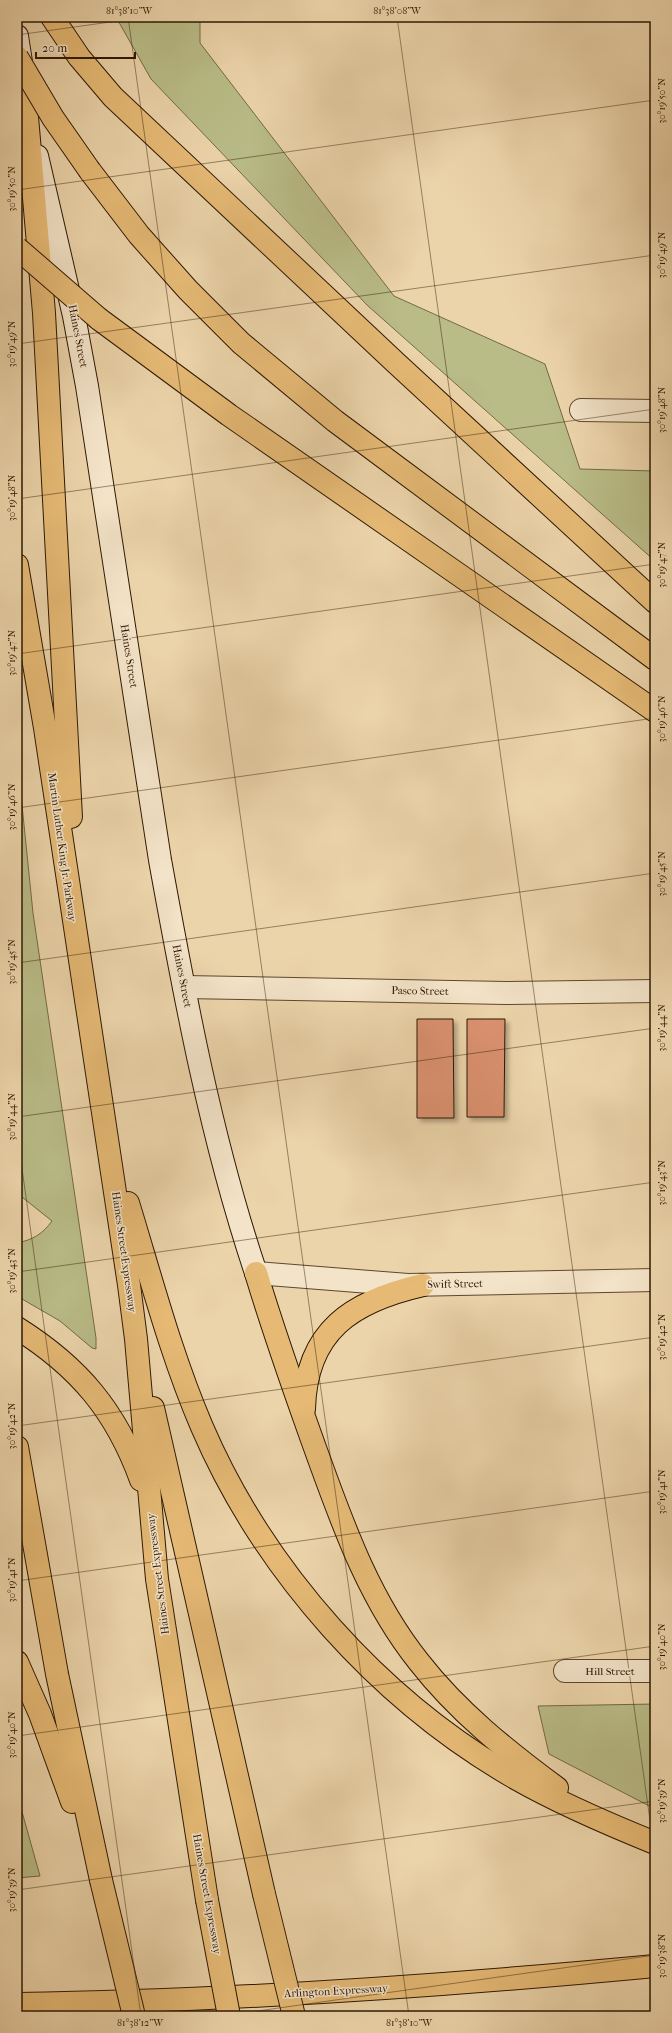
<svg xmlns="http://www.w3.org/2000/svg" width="672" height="2033" font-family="'IM FELL French Canon',serif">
  <defs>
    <filter id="shadow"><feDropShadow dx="3.5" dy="3.5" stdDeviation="2" flood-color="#0004"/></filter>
  </defs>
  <rect width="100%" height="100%" fill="#ecd4aa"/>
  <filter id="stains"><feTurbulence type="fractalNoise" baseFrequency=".005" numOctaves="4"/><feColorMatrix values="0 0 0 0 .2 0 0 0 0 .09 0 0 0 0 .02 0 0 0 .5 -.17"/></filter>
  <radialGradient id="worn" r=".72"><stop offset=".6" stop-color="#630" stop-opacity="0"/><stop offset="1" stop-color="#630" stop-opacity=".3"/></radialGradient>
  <g fill="#b9bc87" stroke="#736a45">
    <polygon points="116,17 200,17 200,43 394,296 545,364 580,469 655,471 655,561 367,305 151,79"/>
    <path d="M17,756L33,913L96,1338V1349L92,1348L60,1321L22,1299L17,1266V1243C32,1240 43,1234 52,1221L17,1193Z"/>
    <polygon points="655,1704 655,1809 549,1754 538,1706"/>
    <polygon points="17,1794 40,1876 17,1878"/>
  </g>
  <g fill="#db916f" stroke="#2d1803" filter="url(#shadow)">
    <polygon points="417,1019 453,1019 454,1118 417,1118"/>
    <polygon points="467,1019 505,1019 504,1117 467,1117"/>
  </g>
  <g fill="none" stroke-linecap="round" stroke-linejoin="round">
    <g stroke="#5d472d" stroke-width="24">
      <g id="street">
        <polyline points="581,410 655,411"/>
        <polyline points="184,987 506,993 655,991"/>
        <polyline points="256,1273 408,1285 655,1280"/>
        <polyline points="565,1671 655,1671"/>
      </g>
    </g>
    <g stroke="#2d1803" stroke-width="24">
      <g id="secondary">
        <polyline points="17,36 23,75"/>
        <path d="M37,156L74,316L87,386L160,860C185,998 211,1139 256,1273"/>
      </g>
    </g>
    <g stroke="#2d1803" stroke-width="24">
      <g id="highway">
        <polyline points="52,17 79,57 113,97 396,363 655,602"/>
        <polyline points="25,94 44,313 71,817"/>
        <polyline points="90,171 139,235 188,290 241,343 335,421 655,659"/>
        <polyline points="99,319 229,415 655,711"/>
        <polyline points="17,565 45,728 129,1285 136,1339 157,1579 207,1900"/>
        <path d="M128,1203C151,1278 171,1355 202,1427C264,1571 380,1701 517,1779C561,1804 608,1824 655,1843"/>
        <path d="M256,1273C275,1336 297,1398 319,1459C345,1531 371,1602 419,1662C458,1712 507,1751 557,1788"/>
        <path d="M17,1328C79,1367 116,1411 141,1480"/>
        <polyline points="153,1408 264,1894"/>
        <path d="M304,1409C306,1330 353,1301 423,1285"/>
        <polyline points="17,1447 57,1674 101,1880"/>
        <polyline points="17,1662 40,1714 72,1802"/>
        <path d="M17,2004C230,2001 443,1986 655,1966"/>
      </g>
    </g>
    <use href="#street" stroke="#f3e3c8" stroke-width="22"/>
    <use href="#secondary" stroke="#f3e3c8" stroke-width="22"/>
    <use href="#highway" stroke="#e6ba75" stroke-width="22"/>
    <g stroke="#2d1803" stroke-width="24" stroke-linecap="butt">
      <g id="highway-bridge">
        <polyline points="17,57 53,118 90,171"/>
        <polyline points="17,248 99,319"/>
        <polyline points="101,1880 134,2016"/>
        <polyline points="264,1894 294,2016"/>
        <polyline points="207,1900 229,2016"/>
      </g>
    </g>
    <use href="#highway-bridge" stroke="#e6ba75" stroke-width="22"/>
  </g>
  <path fill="none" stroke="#2d1803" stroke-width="1" stroke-opacity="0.45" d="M128,17L409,2016M397,17L655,1856M17,35L146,17M17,190L655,100M17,344L655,255M17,499L655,409M17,654L655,564M17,808L655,718M17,963L655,873M17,1117L655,1028M17,1133L141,2016M17,1272L655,1182M17,1426L655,1337M17,1581L655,1491M17,1736L655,1646M17,1890L655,1801M222,2016L655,1955"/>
  <g text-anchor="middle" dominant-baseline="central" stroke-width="3" stroke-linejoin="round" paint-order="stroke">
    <g font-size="11" fill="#2d1803" stroke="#f3e3c8">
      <text transform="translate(78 336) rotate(79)">Haines Street</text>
      <text transform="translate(129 656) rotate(81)">Haines Street</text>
      <text transform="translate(62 847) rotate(82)">Martin Luther King Jr. Parkway</text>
      <text transform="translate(182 976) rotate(79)">Haines Street</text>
      <text transform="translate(420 991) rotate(1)">Pasco Street</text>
      <text transform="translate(124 1252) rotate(82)">Haines Street Expressway</text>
      <text transform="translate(455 1284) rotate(-1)">Swift Street</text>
      <text transform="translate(158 1574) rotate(-97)">Haines Street Expressway</text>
      <text x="610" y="1671">Hill Street</text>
      <text transform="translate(207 1894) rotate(80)">Haines Street Expressway</text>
      <text transform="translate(336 1991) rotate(-3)">Arlington Expressway</text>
    </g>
  </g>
  <rect width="672" height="2033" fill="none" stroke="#ecd4aa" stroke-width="44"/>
  <path d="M36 52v6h99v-6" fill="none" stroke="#2d1803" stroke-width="2"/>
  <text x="42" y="52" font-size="12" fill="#2d1803" stroke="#f3e3c8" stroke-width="3" paint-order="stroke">20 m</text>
  <rect x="22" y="22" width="628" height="1989" fill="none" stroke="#2d1803" stroke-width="1.5"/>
  <g font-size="10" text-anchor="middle" fill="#2d1803">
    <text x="129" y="14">81°38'10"W</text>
    <text x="397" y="14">81°38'08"W</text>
    <text transform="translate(661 101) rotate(-90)" y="4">30°19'50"N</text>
    <text transform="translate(11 189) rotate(-90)" y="4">30°19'50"N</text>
    <text transform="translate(661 255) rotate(-90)" y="4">30°19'49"N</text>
    <text transform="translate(11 344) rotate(-90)" y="4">30°19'49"N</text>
    <text transform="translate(661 410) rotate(-90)" y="4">30°19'48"N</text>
    <text transform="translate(11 498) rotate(-90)" y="4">30°19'48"N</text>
    <text transform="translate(661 565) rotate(-90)" y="4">30°19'47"N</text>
    <text transform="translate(11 653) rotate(-90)" y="4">30°19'47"N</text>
    <text transform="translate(661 719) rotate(-90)" y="4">30°19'46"N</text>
    <text transform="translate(11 807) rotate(-90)" y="4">30°19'46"N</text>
    <text transform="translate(661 874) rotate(-90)" y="4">30°19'45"N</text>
    <text transform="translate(11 962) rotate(-90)" y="4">30°19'45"N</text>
    <text transform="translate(661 1028) rotate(-90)" y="4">30°19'44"N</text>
    <text transform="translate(11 1117) rotate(-90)" y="4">30°19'44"N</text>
    <text transform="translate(661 1183) rotate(-90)" y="4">30°19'43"N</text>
    <text transform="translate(11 1271) rotate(-90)" y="4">30°19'43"N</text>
    <text transform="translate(661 1337) rotate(-90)" y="4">30°19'42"N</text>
    <text transform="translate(11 1426) rotate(-90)" y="4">30°19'42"N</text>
    <text transform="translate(661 1492) rotate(-90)" y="4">30°19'41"N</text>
    <text transform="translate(11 1580) rotate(-90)" y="4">30°19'41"N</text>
    <text transform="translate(661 1647) rotate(-90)" y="4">30°19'40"N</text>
    <text transform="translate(11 1735) rotate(-90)" y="4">30°19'40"N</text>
    <text transform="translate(661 1801) rotate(-90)" y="4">30°19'39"N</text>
    <text transform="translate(11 1890) rotate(-90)" y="4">30°19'39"N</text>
    <text transform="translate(661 1956) rotate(-90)" y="4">30°19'38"N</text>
    <text x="140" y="2026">81°38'12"W</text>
    <text x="409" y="2026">81°38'10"W</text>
  </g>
  <rect width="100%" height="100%" filter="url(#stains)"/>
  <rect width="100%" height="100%" fill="url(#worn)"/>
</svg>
